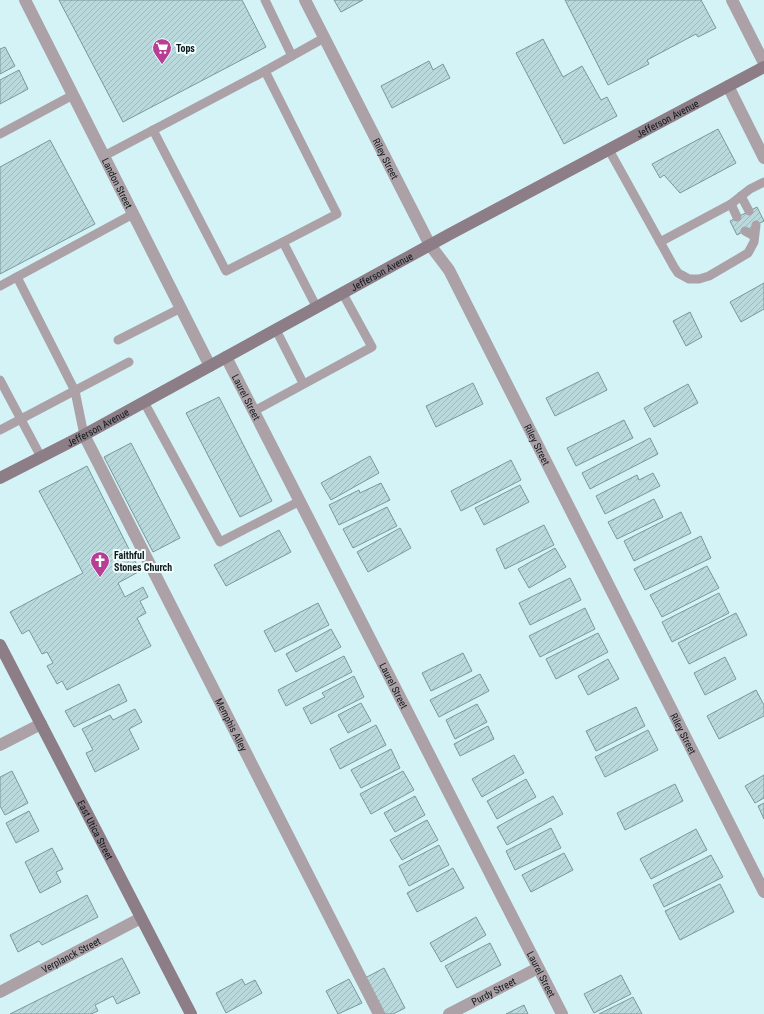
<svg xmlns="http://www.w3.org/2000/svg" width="764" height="1014" font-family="'Roboto Condensed',sans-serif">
  <defs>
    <pattern id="building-hatch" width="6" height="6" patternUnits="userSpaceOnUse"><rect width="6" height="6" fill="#b9d9dc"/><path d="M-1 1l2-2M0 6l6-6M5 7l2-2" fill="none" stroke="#9ebabc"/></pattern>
  </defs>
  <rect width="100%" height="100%" fill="#d3f3f6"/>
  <g fill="url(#building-hatch)" stroke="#7a989b">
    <polygon points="59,0 242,0 266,47 123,122"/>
    <polygon points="334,0 363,0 341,12"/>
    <polygon points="565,0 701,0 716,28 698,37 696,34 647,60 649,64 608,85"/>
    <polygon points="543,39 563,77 582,66 601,100 607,97 617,116 564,144 516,53"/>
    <polygon points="5,47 15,66 0,74 0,49"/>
    <polygon points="429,61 433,70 443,64 450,78 392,108 381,86"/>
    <polygon points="19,70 28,89 0,104 0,80"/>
    <polygon points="718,129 736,163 680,193 664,175 660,178 652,164"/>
    <polygon points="50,140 95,224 0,274 0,167"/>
    <polygon points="757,207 764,221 737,235 730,221"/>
    <polygon points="764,283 764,309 741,322 730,302"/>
    <polygon points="690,312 702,337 686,346 673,321"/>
    <polygon points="598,372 607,390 555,416 546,398"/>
    <polygon points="473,383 483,404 436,427 426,406"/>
    <polygon points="688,384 698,403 654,427 644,408"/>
    <polygon points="219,397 272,501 240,517 186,413"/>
    <polygon points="624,420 633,438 576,466 567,448"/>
    <polygon points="650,438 658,454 590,489 582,473"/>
    <polygon points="131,443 180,538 153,552 104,457"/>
    <polygon points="370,456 379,473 331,500 321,483"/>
    <polygon points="511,460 521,480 461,511 451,491"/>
    <polygon points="87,466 140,571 118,583 125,597 143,587 148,597 140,601 146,613 137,618 151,646 67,690 62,681 57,684 47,666 53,663 47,652 42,654 29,630 22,634 10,612 83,573 39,491"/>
    <polygon points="653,473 660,486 605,514 596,496 637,475 639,480"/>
    <polygon points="381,483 390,500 339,525 329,505 359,490 360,493"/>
    <polygon points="520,485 529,502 484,525 475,508"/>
    <polygon points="654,499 663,517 617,539 608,522"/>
    <polygon points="387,507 397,526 353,548 343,529"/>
    <polygon points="681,512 691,533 634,561 624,541"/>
    <polygon points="544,525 554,545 505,569 496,549"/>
    <polygon points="400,528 411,548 368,572 357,552"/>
    <polygon points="279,530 291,552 226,586 214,565"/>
    <polygon points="701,536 711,558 645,590 634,569"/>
    <polygon points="555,548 566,567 529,588 518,569"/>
    <polygon points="707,566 719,588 662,617 650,595"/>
    <polygon points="570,578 581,600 530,625 519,603"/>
    <polygon points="719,593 729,613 672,642 662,622"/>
    <polygon points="318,603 329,625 275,652 264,631"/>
    <polygon points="585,608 595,629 540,657 529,636"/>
    <polygon points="736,613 747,635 689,664 678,643"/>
    <polygon points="331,629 341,647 296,672 286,654"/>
    <polygon points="598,633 608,652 556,679 546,659"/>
    <polygon points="463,653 472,671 431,691 422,673"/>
    <polygon points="344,656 352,672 286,706 278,690"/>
    <polygon points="725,657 736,679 705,695 694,673"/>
    <polygon points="608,659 619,679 588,695 578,676"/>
    <polygon points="480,674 489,691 439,717 430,700"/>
    <polygon points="354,676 364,697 311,724 303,708 325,697 322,693"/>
    <polygon points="119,684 127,701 74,727 65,711"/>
    <polygon points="756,690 764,705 764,716 719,739 707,716"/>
    <polygon points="361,703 371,721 348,733 338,715"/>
    <polygon points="477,704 487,722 455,739 446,720"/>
    <polygon points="636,707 645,726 596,751 586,731"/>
    <polygon points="135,709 142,722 129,729 139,749 95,772 86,753 93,750 82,729 110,715 113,720"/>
    <polygon points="376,725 386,745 340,769 330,749"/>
    <polygon points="488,726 494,739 460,756 454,744"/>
    <polygon points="648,730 658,750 605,777 595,757"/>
    <polygon points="391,749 400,768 361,788 351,770"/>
    <polygon points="514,755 524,773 482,797 472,779"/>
    <polygon points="12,771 28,803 5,815 0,806 0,777"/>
    <polygon points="403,771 414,790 371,814 360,794"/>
    <polygon points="764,775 764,798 755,803 745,786"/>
    <polygon points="526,779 536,797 497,819 487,801"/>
    <polygon points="675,784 683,801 625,830 617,813"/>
    <polygon points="415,796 425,815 395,832 384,813"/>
    <polygon points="553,796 563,814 507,845 497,827"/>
    <polygon points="764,803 764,819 758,806"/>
    <polygon points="29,811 39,831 16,843 6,823"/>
    <polygon points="427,820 438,840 402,860 390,840"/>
    <polygon points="551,828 561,848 515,870 506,851"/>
    <polygon points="696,829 707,850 651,879 640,859"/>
    <polygon points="439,845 449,865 409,886 399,866"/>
    <polygon points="52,848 63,869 56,872 61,882 40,893 25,862"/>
    <polygon points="564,853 573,870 531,892 522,875"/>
    <polygon points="711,855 723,877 664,907 653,885"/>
    <polygon points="453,868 464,888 417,912 407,893"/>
    <polygon points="720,884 734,912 680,940 665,911"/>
    <polygon points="87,895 98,917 42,945 39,941 18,952 10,935"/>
    <polygon points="476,917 486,935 441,962 430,943"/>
    <polygon points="490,943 501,965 457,988 445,966"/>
    <polygon points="122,958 140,993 117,1004 113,996 95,1005 98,1011 91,1014 10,1014"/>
    <polygon points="384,968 405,1008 393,1014 383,1014 365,978"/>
    <polygon points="621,975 631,994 594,1013 584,994"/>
    <polygon points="242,979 245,985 255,980 262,993 226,1013 216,993"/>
    <polygon points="349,979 362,1003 338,1014 326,991"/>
    <polygon points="633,997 642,1014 599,1014"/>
    <polygon points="524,1005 528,1014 506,1014"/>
  </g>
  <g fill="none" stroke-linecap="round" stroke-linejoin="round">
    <g stroke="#aba1a7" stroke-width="9">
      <polyline points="265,0 292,56"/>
      <polyline points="153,130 226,271 283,242"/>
      <polyline points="0,134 73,95"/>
      <polyline points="609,150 674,267 678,273 689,279 699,279 709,276 748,253 754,242 756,225"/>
      <polyline points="104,156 265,71"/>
      <polyline points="741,196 749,211"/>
      <polyline points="731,204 737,217"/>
      <polyline points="745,231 754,236"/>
      <polyline points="660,242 731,204 750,189 764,182"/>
      <polyline points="17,277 75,391 84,435"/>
      <polyline points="0,286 133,214"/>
      <polyline points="317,308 283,242 337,214 265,71 324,38"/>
      <polyline points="276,330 303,383"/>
      <polyline points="118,340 181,308"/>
      <polyline points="0,380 41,457"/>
      <polyline points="144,402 220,542 300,501"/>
      <polyline points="254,411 372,347 343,294"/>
      <polyline points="0,430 129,362"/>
    </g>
    <g stroke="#aba1a7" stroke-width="12">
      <path id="s1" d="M25,0L210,366"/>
      <path id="s2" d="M305,0L430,245L449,270L764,892"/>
      <polyline points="732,0 764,63"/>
      <polyline points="728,86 764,158"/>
      <path id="s3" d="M226,357L562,1014"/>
      <path id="s4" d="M84,435L379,1014"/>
      <polyline points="0,745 41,724"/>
      <path id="s5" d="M0,992L141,918"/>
      <path id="s6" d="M449,1014L538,968"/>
    </g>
    <g stroke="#8c7d86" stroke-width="12">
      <path id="s7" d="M0,478L84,435L450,234L764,67"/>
      <path id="s8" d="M0,645L191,1014"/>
    </g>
  </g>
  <defs>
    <g id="supermarket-pin" transform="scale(1)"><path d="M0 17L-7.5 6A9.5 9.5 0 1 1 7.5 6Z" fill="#b63f95" stroke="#effcfd"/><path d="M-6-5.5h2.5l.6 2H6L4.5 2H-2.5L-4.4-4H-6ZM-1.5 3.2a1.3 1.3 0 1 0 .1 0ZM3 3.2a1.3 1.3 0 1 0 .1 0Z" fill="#fff"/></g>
    <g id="church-pin" transform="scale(1)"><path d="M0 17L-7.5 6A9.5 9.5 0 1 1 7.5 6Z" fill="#b63f95" stroke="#effcfd"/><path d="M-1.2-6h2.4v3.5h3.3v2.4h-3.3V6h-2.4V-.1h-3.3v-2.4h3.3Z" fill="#fff"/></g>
  </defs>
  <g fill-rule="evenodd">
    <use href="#supermarket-pin" x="162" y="48"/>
    <use href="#church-pin" x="100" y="561"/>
  </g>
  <g text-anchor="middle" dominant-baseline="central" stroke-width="4" stroke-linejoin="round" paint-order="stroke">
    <g font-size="10" font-weight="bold" fill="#0e191b" stroke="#effcfd" text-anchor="start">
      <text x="176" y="48">Tops</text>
      <text x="114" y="555">Faithful<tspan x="114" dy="12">Stones Church</tspan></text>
    </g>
    <g font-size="10" fill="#0e191b" stroke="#effcfd">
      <text stroke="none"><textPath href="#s7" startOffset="758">Jefferson Avenue</textPath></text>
      <text stroke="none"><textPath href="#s2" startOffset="178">Riley Street</textPath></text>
      <text stroke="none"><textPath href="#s1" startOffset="205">Landon Street</textPath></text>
      <text stroke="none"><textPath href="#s7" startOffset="434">Jefferson Avenue</textPath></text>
      <text stroke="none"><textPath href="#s3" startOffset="45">Laurel Street</textPath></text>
      <text stroke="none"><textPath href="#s7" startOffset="110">Jefferson Avenue</textPath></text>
      <text stroke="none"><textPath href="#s2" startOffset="502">Riley Street</textPath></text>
      <text stroke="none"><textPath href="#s3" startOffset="369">Laurel Street</textPath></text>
      <text stroke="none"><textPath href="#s4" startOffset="325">Memphis Alley</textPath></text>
      <text stroke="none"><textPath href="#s2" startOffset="826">Riley Street</textPath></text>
      <text stroke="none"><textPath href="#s8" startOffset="208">East Utica Street</textPath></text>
      <text stroke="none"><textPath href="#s5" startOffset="80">Verplanck Street</textPath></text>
      <text stroke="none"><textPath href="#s3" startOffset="693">Laurel Street</textPath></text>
      <text stroke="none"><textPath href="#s6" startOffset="50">Purdy Street</textPath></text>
    </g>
  </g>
</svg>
